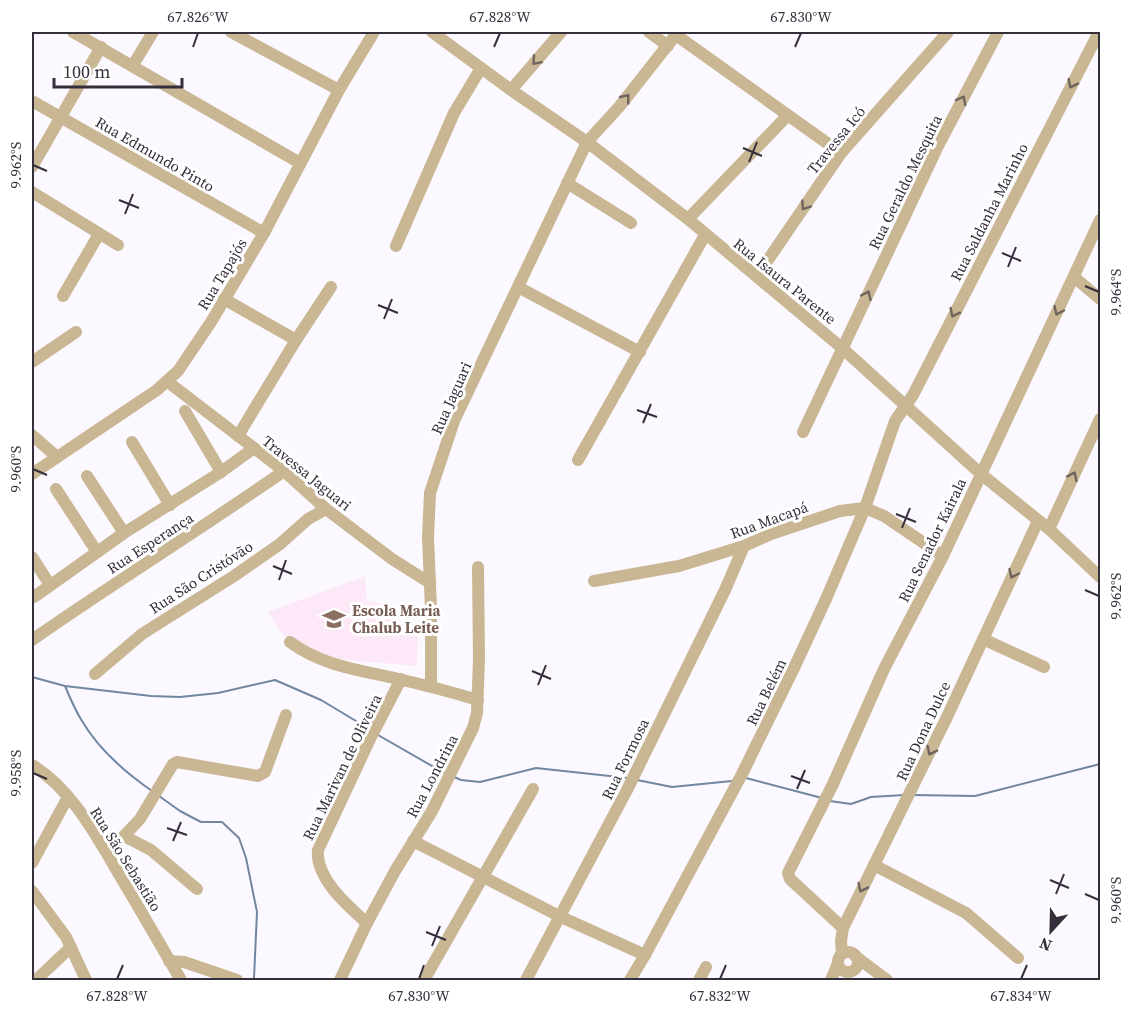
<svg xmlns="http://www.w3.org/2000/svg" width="1132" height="1012" font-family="'Source Serif 4',serif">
  <rect width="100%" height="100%" fill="#fbf8ff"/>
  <polygon fill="#fde8f7" points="365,576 367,601 389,605 400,625 418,626 417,666 326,658 282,634 268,612"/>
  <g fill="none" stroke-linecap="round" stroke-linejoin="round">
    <g stroke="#71869f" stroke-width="2">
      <polyline points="32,677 65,686 151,696 180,697 218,693 275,680 321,700 371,730"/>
      <path d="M65,686C70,698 75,710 82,721C98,748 126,773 152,791"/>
      <polyline points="378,735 446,774"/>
      <polyline points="454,777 461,780 480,782 536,768 628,778"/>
      <polyline points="746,778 822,798"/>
      <polyline points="637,780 672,787 732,781"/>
      <polyline points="913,795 975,796 1100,764"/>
      <polyline points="159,796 180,811 201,822 222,822 239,838 246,858 257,912 254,978"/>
      <polyline points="830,801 851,804 871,797 904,795"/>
    </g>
    <g stroke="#c9b692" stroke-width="12">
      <polyline points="73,32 300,163"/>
      <polyline points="231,32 339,90"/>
      <polyline points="432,32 511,90 587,142 688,219 842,348 981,474 1049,529 1100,577"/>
      <polyline points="649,32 668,46"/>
      <polyline points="676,35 841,153"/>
      <polyline points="133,65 153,32"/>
      <polyline points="511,90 561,32"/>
      <polyline points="32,101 264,233"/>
      <polyline points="32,167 101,47"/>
      <polyline points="567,183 631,223"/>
      <polyline points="32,192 118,245"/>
      <polyline points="688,219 788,115"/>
      <polyline points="396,246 454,113 481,68"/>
      <polyline points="757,276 841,153 948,32"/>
      <polyline points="1074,277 1100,299"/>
      <polyline points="518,287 640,352"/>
      <polyline points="63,296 99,234"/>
      <polyline points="224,299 296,340"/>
      <polyline points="32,362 76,332"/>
      <polyline points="168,382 284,471 326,509 392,559 430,583"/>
      <polyline points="185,411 221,472"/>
      <polyline points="803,432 938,146 998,32"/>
      <polyline points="32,435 57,457"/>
      <polyline points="238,436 296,340 331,287"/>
      <polyline points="132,442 170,505"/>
      <polyline points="578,460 705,235"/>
      <polyline points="32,474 157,390 178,371 211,322 264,233 339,90 374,32"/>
      <polyline points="87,476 124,533"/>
      <polyline points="56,489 97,552"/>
      <polyline points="1049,529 1100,419"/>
      <polyline points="32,557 50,585"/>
      <polyline points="594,581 679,566 744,546 771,534 840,511 865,508 884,516 943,556"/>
      <polyline points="34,597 124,533 221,472 254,448"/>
      <polyline points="983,639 1044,667"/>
      <path d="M32,640C115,582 201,529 284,471"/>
      <path d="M290,642C322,666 360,670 398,679C425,685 451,692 478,700"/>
      <polyline points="95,674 142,634 234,576 280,544 308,519 326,509"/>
      <polyline points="431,686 431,609 428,537 430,493 454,421 587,142 619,107 678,32"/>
      <path d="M32,765C72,789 97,837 120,876C141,911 161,946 181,980"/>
      <polyline points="124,836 151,850 197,889"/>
      <polyline points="413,841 561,917 645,955"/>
      <polyline points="105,850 124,836 140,819 173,764 177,762 258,776 265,772 286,715"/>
      <polyline points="32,863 68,797"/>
      <polyline points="874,865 966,913 1018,958"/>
      <polyline points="32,891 66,937 86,980"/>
      <path d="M367,923C348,906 315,878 318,850L370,739L401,679"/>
      <polyline points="843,928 790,879 788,873 833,784 884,669 943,556 1100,220"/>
      <circle cx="848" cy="962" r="10"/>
      <polyline points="842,954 841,941 843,928 946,719 1038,521"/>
      <polyline points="855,956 887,980"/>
      <polyline points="169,961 184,962 237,980"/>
      <polyline points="36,980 71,947"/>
      <polyline points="340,980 367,923 395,871 432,811 473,728 477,713 479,659 478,567"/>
      <polyline points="424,980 533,789"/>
      <polyline points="526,980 627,790 725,590 744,546"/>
      <polyline points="630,980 645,955 742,774 794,668 826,599 865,508 895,421 913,395 1099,32"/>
      <polyline points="699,980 706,967"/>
      <polyline points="831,980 838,963"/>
    </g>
  </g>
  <defs><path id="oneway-chevron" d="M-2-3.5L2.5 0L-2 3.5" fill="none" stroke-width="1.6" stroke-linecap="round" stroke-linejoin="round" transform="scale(1.5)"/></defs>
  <g stroke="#70645e">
    <use href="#oneway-chevron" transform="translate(536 61) rotate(131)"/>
    <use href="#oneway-chevron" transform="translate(1072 84) rotate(117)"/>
    <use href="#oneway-chevron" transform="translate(626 98) rotate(-51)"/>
    <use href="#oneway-chevron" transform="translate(962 100) rotate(-62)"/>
    <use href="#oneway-chevron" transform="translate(805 206) rotate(124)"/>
    <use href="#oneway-chevron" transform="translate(867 295) rotate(-65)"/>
    <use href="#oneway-chevron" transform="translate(1058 311) rotate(115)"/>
    <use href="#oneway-chevron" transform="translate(954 313) rotate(117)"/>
    <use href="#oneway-chevron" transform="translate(1073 476) rotate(-65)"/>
    <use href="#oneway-chevron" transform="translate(1013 574) rotate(115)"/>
    <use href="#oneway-chevron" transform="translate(931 751) rotate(116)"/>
    <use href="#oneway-chevron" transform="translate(862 888) rotate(116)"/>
  </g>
  <path fill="none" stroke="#352e3b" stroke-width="2" d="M193,47L198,33M494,47L500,33M795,47L801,33M743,148L762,156M749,162L757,142M33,165L47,171M119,200L139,208M125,214L133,194M1002,253L1021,261M1008,267L1016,247M1085,286L1099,292M378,305L398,313M384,319L392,299M637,410L657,417M643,423L651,404M33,469L47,475M896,514L916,522M902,528L910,508M273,566L292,574M279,580L286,560M1085,590L1099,596M532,671L551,679M538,685L546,665M33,773L47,779M791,776L810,783M797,789L805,770M167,828L187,835M173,841L181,822M1050,880L1069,888M1056,894L1064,874M1085,894L1099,900M426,932L446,940M432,946L440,926M117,979L123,965M419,979L424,965M720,979L726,965M1021,979L1027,965"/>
  <defs>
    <g id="school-bare" transform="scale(1.8)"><path d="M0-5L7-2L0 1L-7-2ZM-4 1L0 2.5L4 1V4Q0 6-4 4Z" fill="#8d6e63" stroke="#fff" stroke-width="2.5" paint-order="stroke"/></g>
  </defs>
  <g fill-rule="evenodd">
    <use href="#school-bare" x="334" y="619"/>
  </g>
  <g text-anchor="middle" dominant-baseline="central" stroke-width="6" stroke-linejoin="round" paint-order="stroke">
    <g font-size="15" fill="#352e3b" stroke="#fff">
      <text transform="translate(836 140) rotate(-51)">Travessa Icó</text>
      <text transform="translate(155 154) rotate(30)">Rua Edmundo Pinto</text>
      <text transform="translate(905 182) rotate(-64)">Rua Geraldo Mesquita</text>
      <text transform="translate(989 212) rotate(-63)">Rua Saldanha Marinho</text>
      <text transform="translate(222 274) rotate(-59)">Rua Tapajós</text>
      <text transform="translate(785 281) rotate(39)">Rua Isaura Parente</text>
      <text transform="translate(451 398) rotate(-66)">Rua Jaguari</text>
      <text transform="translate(307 473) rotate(39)">Travessa Jaguari</text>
      <text transform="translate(769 520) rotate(-20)">Rua Macapá</text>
      <text transform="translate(932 540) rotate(-64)">Rua Senador Kairala</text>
      <text transform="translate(150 543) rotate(-33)">Rua Esperança</text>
      <text transform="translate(201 577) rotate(-33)">Rua São Cristóvão</text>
      <text transform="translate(766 692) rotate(-64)">Rua Belém</text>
      <text transform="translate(923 731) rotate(-65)">Rua Dona Dulce</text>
      <text transform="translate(625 759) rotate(-64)">Rua Formosa</text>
      <text transform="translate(342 767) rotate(-64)">Rua Marivan de Oliveira</text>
      <text transform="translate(432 776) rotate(-62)">Rua Londrina</text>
      <text transform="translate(126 859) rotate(58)">Rua São Sebastião</text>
    </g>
    <g font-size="15" font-weight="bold" fill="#785e54" stroke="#fff" text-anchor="start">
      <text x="352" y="610">Escola Maria<tspan x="352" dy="17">Chalub Leite</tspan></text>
    </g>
  </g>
  <rect width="1132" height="1012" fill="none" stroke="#ffffff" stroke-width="66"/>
  <g transform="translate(1051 931) rotate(202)" stroke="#ffffff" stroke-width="4.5" paint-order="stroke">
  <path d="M0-4.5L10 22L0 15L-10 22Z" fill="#352e3b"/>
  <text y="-9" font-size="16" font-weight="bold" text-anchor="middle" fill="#352e3b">N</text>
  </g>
  <path d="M54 78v9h128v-9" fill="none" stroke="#352e3b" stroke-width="3"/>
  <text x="63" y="78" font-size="18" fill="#352e3b" stroke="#ffffff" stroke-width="4.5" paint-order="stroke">100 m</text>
  <rect x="33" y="33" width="1066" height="946" fill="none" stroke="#352e3b" stroke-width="2"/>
  <g font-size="15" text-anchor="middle" fill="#352e3b">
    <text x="198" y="22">67.826°W</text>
    <text x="500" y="22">67.828°W</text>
    <text x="801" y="22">67.830°W</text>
    <text transform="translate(16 165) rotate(-90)" y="5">9.962°S</text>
    <text transform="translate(1116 292) rotate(-90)" y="5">9.964°S</text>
    <text transform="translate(16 469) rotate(-90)" y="5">9.960°S</text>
    <text transform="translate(1116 596) rotate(-90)" y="5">9.962°S</text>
    <text transform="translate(16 773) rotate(-90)" y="5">9.958°S</text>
    <text transform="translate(1116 900) rotate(-90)" y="5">9.960°S</text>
    <text x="117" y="1001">67.828°W</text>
    <text x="419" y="1001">67.830°W</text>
    <text x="720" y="1001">67.832°W</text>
    <text x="1021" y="1001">67.834°W</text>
  </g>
</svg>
